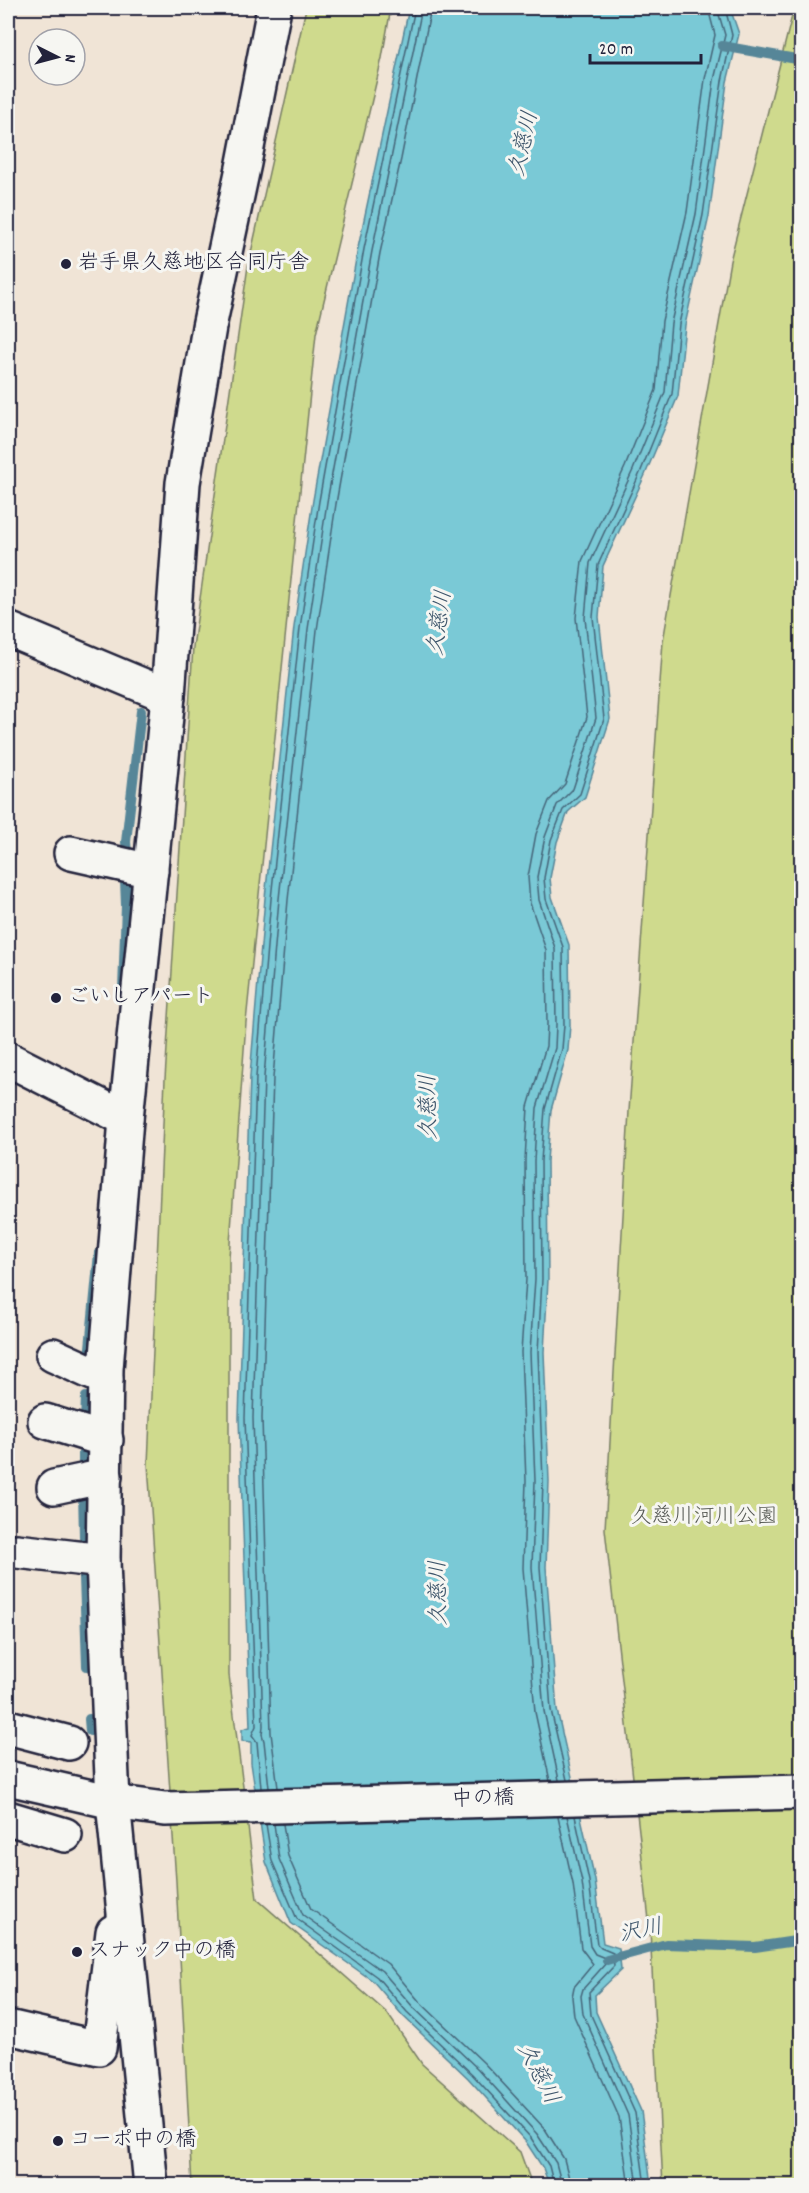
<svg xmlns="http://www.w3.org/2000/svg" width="809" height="2193" font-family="Dekko,'Klee One',sans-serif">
  <rect width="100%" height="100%" fill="#f0e4d6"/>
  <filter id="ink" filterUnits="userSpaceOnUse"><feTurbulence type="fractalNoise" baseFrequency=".0167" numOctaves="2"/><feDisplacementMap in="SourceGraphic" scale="12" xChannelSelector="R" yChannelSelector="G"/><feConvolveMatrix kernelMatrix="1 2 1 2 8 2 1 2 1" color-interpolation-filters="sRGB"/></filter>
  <g filter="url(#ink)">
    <g fill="#cfda8d" stroke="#787e64" stroke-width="1.5">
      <polygon points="306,8 391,8 382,58 316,334 246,1022 229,1257 229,1675 257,1899 387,2013 422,2064 520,2152 532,2185 192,2186 176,1881 148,1464 165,1079 193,647 248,266"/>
      <polygon points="794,8 801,8 801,2185 663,2186 650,1929 605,1529 629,1111 663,641 730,261"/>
    </g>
    <polygon fill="#7ac9d6" stroke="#578698" stroke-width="1.5" points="409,8 730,8 739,34 727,82 709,216 685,325 678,396 645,475 603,566 599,617 610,719 585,797 568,812 557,842 550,878 552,897 569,945 570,1025 568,1050 551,1110 547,1161 548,1280 544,1352 549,1481 546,1567 557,1710 595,1880 603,1943 619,1948 621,1970 595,1995 596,2012 641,2111 651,2185 549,2185 543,2168 526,2142 468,2078 403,2016 373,1981 291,1923 266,1862 251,1763 251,1742 242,1741 242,1729 250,1727 239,1418 250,1076 265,898 294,627 313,500 358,248"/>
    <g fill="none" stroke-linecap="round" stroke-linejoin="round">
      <g stroke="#456579" stroke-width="1.5">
        <polyline points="559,1780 544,1711 532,1567 535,1481 530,1352 535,1279 534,1161 537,1108 555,1048 556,1025 555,948 539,900 537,877 545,837 557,805 573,789 596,718 585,618 590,563 633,470 665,392 671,323 696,214 714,80 725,35 717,8"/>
        <polyline points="567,1780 551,1710 540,1567 543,1481 538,1352 542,1279 541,1161 545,1109 562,1049 564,1025 563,947 546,899 544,878 551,840 563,810 580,794 604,719 593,617 598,565 640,473 672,394 679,324 703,215 722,81 732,35 725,8"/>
        <polyline points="550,1781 535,1712 523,1568 526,1481 521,1352 526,1279 525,1160 528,1107 546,1046 547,1024 546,950 530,903 528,877 536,834 549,801 565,784 587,717 576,618 582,561 625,467 656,390 662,321 687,212 705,79 715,35 708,8"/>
        <polyline points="261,1788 257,1742 252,1735 256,1726 245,1418 256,1077 271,899 300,628 319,501 364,249 415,8"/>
        <polyline points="269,1788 264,1741 262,1734 263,1726 253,1418 264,1077 279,899 308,629 327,502 372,251 422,8"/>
        <polyline points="278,1788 271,1733 262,1418 273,1078 288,900 317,630 336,504 380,253 401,159 431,8"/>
        <polyline points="567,1816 582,1882 590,1946 595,1954 605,1958 606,1963 583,1989 581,1996 583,2014 628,2115 638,2186"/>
        <polyline points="575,1816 589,1881 597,1944 601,1948 613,1953 614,1966 589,1992 591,2015 635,2113 645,2186"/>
        <polyline points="558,1817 573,1884 581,1948 593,1964 574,1987 572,1997 574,2016 619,2117 629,2186"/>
        <polyline points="266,1824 272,1861 297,1919 377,1977 407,2012 472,2074 531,2138 549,2166 554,2186"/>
        <polyline points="274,1824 279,1859 303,1915 382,1971 413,2007 478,2069 537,2134 556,2163 562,2186"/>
        <polyline points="283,1824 288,1856 311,1909 388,1964 419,2001 484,2063 545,2129 564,2159 571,2186"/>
      </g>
      <g stroke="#578698" stroke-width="10">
        <polyline points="722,46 802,60"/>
        <polyline points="127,853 126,842 141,711"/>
        <polyline points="123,990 126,905 125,881"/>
        <polyline points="90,1348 99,1253"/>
        <polyline points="85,1422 86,1397"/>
        <polyline points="83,1469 83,1453"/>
        <polyline points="83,1490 84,1537"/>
        <polyline points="84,1577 87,1666"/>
        <polyline points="89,1719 90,1731"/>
        <polyline points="607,1960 666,1944 755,1947 802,1940"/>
      </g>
      <g stroke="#22223b" stroke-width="38">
        <g id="minor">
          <polyline points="8,629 168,696"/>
          <polyline points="71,853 151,871"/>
          <polyline points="8,1059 126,1119"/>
          <polyline points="53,1355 106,1379"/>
          <polyline points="45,1421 106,1440"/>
          <polyline points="54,1487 105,1476"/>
          <polyline points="17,1551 103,1561"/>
          <polyline points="8,1727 69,1743"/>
          <polyline points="8,1778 113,1802 165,1809 802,1792"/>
          <polyline points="8,1818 65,1835"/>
          <polyline points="8,2027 99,2048 113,1932"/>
          <polyline points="151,2186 113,1802 103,1561 106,1369 126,1119 168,696 183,483 209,327 244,163 274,8"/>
        </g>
      </g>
      <use href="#minor" stroke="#f6f6f2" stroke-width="33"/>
    </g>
  </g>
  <g fill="#22223b" stroke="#f6f6f2" stroke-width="2">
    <circle cx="66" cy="264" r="6"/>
    <circle cx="56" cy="998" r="6"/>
    <circle cx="77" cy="1952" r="6"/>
    <circle cx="58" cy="2141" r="6"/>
  </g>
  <g text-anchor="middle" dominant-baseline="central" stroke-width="6" stroke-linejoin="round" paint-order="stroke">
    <g font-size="21" fill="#22223b" stroke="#f6f6f2" text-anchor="start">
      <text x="78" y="264">岩手県久慈地区合同庁舎</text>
      <text x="68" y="998">ごいしアパート</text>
      <text x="89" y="1952">スナック中の橋</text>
      <text x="70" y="2141">コーポ中の橋</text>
    </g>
    <g font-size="21" fill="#565954" stroke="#f6f6f2">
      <text x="704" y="1518">久慈川河川公園</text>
    </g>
    <g font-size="21" fill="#22223b" stroke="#f6f6f2">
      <text transform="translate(483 1800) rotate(-2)">中の橋</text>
    </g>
    <g font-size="22" font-style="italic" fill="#3c546a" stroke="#f6f6f2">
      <text transform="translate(525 144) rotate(-77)">久慈川</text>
      <text transform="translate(441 623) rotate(-82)">久慈川</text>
      <text transform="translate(430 1107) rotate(-91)">久慈川</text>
      <text transform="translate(440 1593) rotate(-91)">久慈川</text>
      <text transform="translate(641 1932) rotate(-12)">沢川</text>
      <text transform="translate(537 2074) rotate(63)">久慈川</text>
    </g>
  </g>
  <rect width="809" height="2193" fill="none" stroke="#f6f6f2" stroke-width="30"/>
  <rect x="15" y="15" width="779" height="2163" fill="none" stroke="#22223b" stroke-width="2" filter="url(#ink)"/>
  <g transform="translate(57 57) rotate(96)"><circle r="28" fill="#f6f6f2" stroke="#a1a1a9" stroke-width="1.5"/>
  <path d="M0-4.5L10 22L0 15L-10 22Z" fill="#22223b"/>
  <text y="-9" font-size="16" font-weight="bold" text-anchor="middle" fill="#22223b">N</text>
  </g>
  <path d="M590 54v9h111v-9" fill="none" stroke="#22223b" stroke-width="3"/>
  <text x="599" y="54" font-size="18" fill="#22223b" stroke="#f6f6f2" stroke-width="4.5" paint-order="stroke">20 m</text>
</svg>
